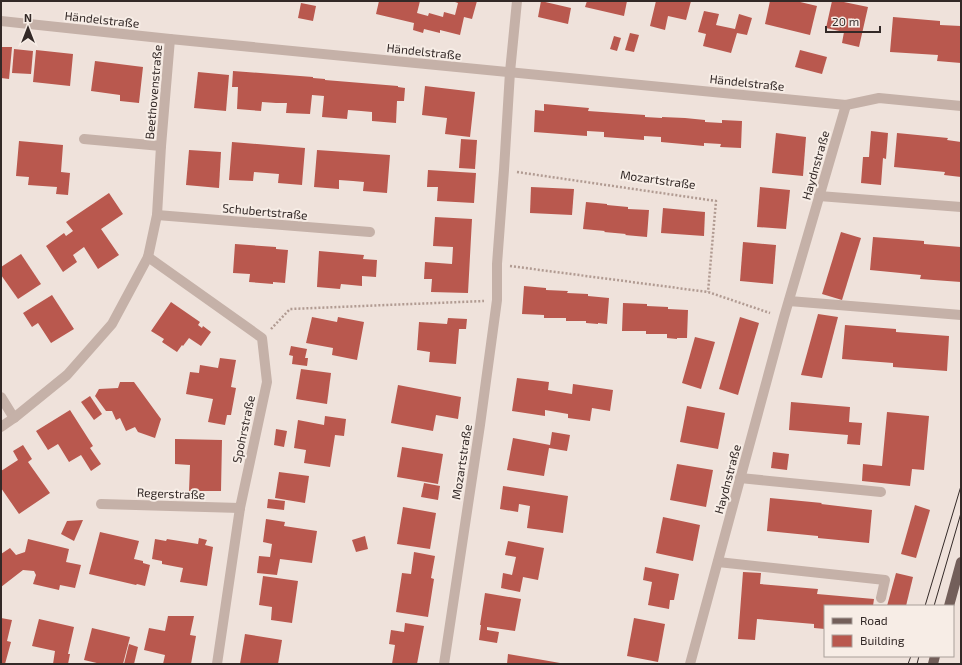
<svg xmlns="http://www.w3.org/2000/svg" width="962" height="665" font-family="'Exo 2',sans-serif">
  <rect width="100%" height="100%" fill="#efe2db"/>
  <g fill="#b9584e">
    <polygon points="379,1 420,1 417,13 428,16 429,13 443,17 444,12 455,15 458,3 452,1 477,1 472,19 464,17 460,35 440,30 440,33 424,29 423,33 413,30 414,23 376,14"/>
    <polygon points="541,1 571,8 568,24 538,17"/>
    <polygon points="587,1 627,1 624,16 585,7"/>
    <polygon points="656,1 691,1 686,20 668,16 665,30 650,26"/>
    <polygon points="770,1 796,1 817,6 810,35 765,24"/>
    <polygon points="832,1 839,1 868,7 859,47 842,43 844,32 826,28"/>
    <polygon points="301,3 316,6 313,21 298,18"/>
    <polygon points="704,11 719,14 716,25 735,29 739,14 752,18 747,35 737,33 731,53 703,46 706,34 698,32"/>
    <polygon points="893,17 940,21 940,25 961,26 961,63 937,61 938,55 890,52"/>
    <polygon points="630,33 639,35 634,52 625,50"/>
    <polygon points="614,36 621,38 617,51 610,49"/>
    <polygon points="1,47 12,47 9,79 1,78"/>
    <polygon points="14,49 33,51 31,74 12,73"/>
    <polygon points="36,50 73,54 70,86 33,82"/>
    <polygon points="800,50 827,57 822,74 795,67"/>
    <polygon points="95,61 143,67 139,103 120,101 120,95 91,91"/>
    <polygon points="233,71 313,77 313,78 325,79 325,80 398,86 398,87 405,88 404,101 397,101 396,123 372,121 372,112 361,111 348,110 347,119 322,117 324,96 312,95 310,114 286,113 287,103 276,103 262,102 261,111 237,109 238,87 232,87"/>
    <polygon points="198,72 229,75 226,111 194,108"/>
    <polygon points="425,86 475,92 470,137 445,134 447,118 422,115"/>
    <polygon points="544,104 589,108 588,111 645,115 645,117 662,118 662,117 685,118 705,120 705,122 722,123 722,120 742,121 741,148 720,147 721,144 704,143 704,146 661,142 661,137 644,136 644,140 604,137 604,132 587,131 587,136 534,132 535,110 544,111"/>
    <polygon points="871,131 888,133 886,159 883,158 881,185 861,183 863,157 869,157"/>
    <polygon points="776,133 806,137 803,176 772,173"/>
    <polygon points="897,133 948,138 947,140 961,142 961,177 944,175 945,172 894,167"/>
    <polygon points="461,139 477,140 475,169 459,168"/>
    <polygon points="19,141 63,145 61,172 70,173 68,195 56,194 57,187 28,185 29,177 16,176"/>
    <polygon points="232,142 305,148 302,185 278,183 279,174 254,172 253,181 229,180"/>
    <polygon points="189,150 221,152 219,188 186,185"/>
    <polygon points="317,150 390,155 387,193 363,191 364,182 353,181 339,180 339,189 314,187"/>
    <polygon points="428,170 476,173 474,203 437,201 438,187 427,187"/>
    <polygon points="531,187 574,189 572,215 530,213"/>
    <polygon points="760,187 790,190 786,229 757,227"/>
    <polygon points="109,193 123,214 101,229 119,255 98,269 84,247 73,255 77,262 63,272 46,246 64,233 66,236 73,231 66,222"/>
    <polygon points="586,202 607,204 607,205 628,207 628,209 649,210 647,237 625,235 626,234 604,232 605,231 583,229"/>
    <polygon points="663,208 705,212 704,236 661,233"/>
    <polygon points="435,217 472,219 468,293 431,292 432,279 424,279 425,262 452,264 453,247 433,246"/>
    <polygon points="841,232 861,238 842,300 822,294"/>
    <polygon points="873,237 924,241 924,244 961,247 961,282 920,279 921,275 870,270"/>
    <polygon points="743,242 776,245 773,284 740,281"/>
    <polygon points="235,244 276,247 276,249 288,250 285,283 273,282 273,284 249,282 250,274 233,273"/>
    <polygon points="319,251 364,255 363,259 377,260 376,277 362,276 362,286 341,284 340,289 317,287"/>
    <polygon points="21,254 41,284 18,299 1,275 1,267"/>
    <polygon points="524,286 546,288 546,290 568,291 567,293 588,294 588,296 609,298 607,324 598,323 598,324 586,323 586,321 566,321 566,318 544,318 544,315 522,314"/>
    <polygon points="52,295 74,329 51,343 38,323 32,327 23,313"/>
    <polygon points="171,302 200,322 198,325 202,328 203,326 211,332 201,346 189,338 183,346 182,345 177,352 162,342 164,339 151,331"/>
    <polygon points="623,303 647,304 647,306 668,307 668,309 688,310 687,338 677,338 677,339 667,338 667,334 646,334 646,331 622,331"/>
    <polygon points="818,314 838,317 822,378 801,375"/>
    <polygon points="312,317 337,322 338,317 364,322 357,360 332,355 333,348 306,343"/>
    <polygon points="740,317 759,323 738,395 719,389"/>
    <polygon points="448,318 467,319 466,329 459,329 456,364 429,362 430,352 417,350 419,322 447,324"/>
    <polygon points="845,325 896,329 896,332 949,336 947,371 893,367 893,363 842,359"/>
    <polygon points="695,337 715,342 701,389 682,383"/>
    <polygon points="291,346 307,349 305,358 308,358 307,366 292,364 293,356 289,355"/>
    <polygon points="220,358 236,360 231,387 236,388 231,415 227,415 225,425 208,422 213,399 186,394 190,372 199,373 200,365 218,368"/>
    <polygon points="301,369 331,373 327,404 296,399"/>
    <polygon points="517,378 549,382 548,390 572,394 573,384 613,390 610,411 592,408 590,421 568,418 568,414 545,410 545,416 512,411"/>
    <polygon points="120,382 134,382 161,419 155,438 138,432 135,427 126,431 120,418 116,420 112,411 106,411 95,396 99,389 118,388"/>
    <polygon points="398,385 461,397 458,419 436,415 433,431 391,423"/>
    <polygon points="90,396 102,414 94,420 81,402"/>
    <polygon points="791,402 850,407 849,422 862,423 860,445 847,444 848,435 789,430"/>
    <polygon points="687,406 725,413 718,449 680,442"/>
    <polygon points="70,410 93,446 90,448 101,464 91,471 81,455 69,462 58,444 48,450 36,431"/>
    <polygon points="887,412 929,416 924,470 912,469 910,486 862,481 863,464 882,466"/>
    <polygon points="325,416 346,419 344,436 335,435 330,467 304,463 306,450 294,448 298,420 324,425"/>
    <polygon points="276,429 287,431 284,447 274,445"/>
    <polygon points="552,432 570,435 567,451 549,448 544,476 507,470 513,438 550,445"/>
    <polygon points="175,439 222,440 221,491 189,491 190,465 175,464"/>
    <polygon points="23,445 32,459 28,462 50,493 19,514 1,488 1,471 18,460 13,451"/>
    <polygon points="402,447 443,454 438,484 397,477"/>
    <polygon points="773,452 789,454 787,470 771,468"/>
    <polygon points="677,464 713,470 706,507 670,500"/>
    <polygon points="279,472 309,476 305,503 275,498"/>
    <polygon points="424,483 440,486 438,500 421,497"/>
    <polygon points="503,486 568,496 563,533 527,528 530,506 519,504 518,512 500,509"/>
    <polygon points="770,498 822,503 821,504 872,510 869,543 818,538 818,536 767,531"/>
    <polygon points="268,499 285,501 284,510 267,508"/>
    <polygon points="915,505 930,510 916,558 901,554"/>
    <polygon points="403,507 436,513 430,549 397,544"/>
    <polygon points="663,517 700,525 693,561 656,553"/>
    <polygon points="266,519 285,522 284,526 317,531 312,563 280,559 277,575 257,573 259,556 270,557 272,544 263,542"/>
    <polygon points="83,520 74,541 61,534 67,521"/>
    <polygon points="100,532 139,541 134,559 143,561 143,563 150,565 145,586 137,584 136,585 89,574"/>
    <polygon points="365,536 368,549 356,552 352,540"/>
    <polygon points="199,538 207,540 205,545 213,547 207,586 180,582 183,568 162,564 162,561 152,559 155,539 166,541 167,539 198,544"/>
    <polygon points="28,539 69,549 66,562 81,565 75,588 60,585 59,590 33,584 36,575 34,571 23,570 1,587 1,554 10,548 16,555 25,552"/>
    <polygon points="508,541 544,548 538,580 523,577 520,592 501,588 503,573 512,575 516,557 505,555"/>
    <polygon points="414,552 435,556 431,578 434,579 428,617 396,612 402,573 411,574"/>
    <polygon points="645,567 679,574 674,600 670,600 669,609 648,605 652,582 643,580"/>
    <polygon points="743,572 761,573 760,584 818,589 817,594 874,599 873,606 825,606 825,629 814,628 814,624 757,619 755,640 738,639"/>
    <polygon points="896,573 913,577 906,606 887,606"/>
    <polygon points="263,576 298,581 292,623 271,620 272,607 259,605"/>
    <polygon points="485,593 521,599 515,631 487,627 487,630 499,632 497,643 479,640 481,625 480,625"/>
    <polygon points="168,616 194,616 190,635 196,636 191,664 163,664 165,655 144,650 149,628 165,631"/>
    <polygon points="1,618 12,620 7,641 11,642 5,664 1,664"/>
    <polygon points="634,618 665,624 658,662 627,656"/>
    <polygon points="39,619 74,627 68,654 70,654 68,664 53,664 55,651 32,646"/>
    <polygon points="405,623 424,626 417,664 392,664 395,645 389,644 391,630 404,632"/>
    <polygon points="92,628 130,637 123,664 101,664 84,660"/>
    <polygon points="245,634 282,640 278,664 240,664"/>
    <polygon points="129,644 138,647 134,664 124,664"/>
    <polygon points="508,654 543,660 560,663 560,664 507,664"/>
  </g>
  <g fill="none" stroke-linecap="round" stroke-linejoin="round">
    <g stroke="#b19b92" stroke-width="2.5" stroke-dasharray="2 2" stroke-linecap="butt">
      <polyline points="517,172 716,201 708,292"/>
      <polyline points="510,266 708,292 770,313"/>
      <polyline points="271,329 290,309 484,301"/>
    </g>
    <g stroke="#c5b1a8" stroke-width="10">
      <polyline points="1,21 170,39 846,105 879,98 961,106"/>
      <polyline points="84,139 161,146"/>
      <polyline points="819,196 961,207"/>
      <polyline points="157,215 370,232"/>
      <polyline points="148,257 262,338 267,382 240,508 217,664"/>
      <polyline points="789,301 961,315"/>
      <polyline points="1,397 14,418"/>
      <polyline points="1,427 14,418 67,375 112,324 148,257 157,215 161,146 170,39"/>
      <polyline points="740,478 881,492"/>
      <polyline points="101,504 240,508"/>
      <polyline points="718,562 885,580 881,598"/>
      <polyline points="444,664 480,425 497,300 497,264 504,170 510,72 517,1"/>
      <polyline points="690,664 784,317 846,105"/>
    </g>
    <g stroke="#735f5a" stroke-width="10">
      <polyline points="949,606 961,562"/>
      <polyline points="933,664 935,656"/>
    </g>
    <g stroke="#332927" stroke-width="1">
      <polyline points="925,606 961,486"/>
      <polyline points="934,606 961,513"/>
      <polyline points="908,664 911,656"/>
      <polyline points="917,664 919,656"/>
    </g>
  </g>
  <g text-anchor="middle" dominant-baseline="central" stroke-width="4" stroke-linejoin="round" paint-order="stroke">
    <g font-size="12" fill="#332927" stroke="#f7ede6">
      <text transform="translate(102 19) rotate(6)">Händelstraße</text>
      <text transform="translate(424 51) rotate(6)">Händelstraße</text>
      <text transform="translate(747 82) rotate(6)">Händelstraße</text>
      <text transform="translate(153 92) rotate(-85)">Beethovenstraße</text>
      <text transform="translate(815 165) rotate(-74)">Haydnstraße</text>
      <text transform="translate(658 179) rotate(8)">Mozartstraße</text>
      <text transform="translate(265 211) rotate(5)">Schubertstraße</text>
      <text transform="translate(243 429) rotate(-78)">Spohrstraße</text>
      <text transform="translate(461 462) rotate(-81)">Mozartstraße</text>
      <text transform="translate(727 479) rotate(-75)">Haydnstraße</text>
      <text transform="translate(171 493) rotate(2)">Regerstraße</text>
    </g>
  </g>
  <rect width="962" height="665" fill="none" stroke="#332927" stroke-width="4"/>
  <rect x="824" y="605" width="130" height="52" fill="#f7ede6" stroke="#a99f9a"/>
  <rect x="832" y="618" width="20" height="6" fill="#735f5a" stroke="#a99f9a"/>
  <text x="860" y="625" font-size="12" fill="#332927">Road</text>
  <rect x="832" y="635" width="20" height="12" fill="#b9584e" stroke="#a99f9a"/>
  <text x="860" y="645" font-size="12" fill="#332927">Building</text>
  <g transform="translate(28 28)" stroke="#f7ede6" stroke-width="3" paint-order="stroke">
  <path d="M0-3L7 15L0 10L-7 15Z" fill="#332927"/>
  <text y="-6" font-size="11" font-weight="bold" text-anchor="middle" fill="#332927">N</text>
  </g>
  <path d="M826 26v6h54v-6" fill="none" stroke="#332927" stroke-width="2"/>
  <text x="832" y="26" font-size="12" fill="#332927" stroke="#f7ede6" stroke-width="3" paint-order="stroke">20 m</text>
</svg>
